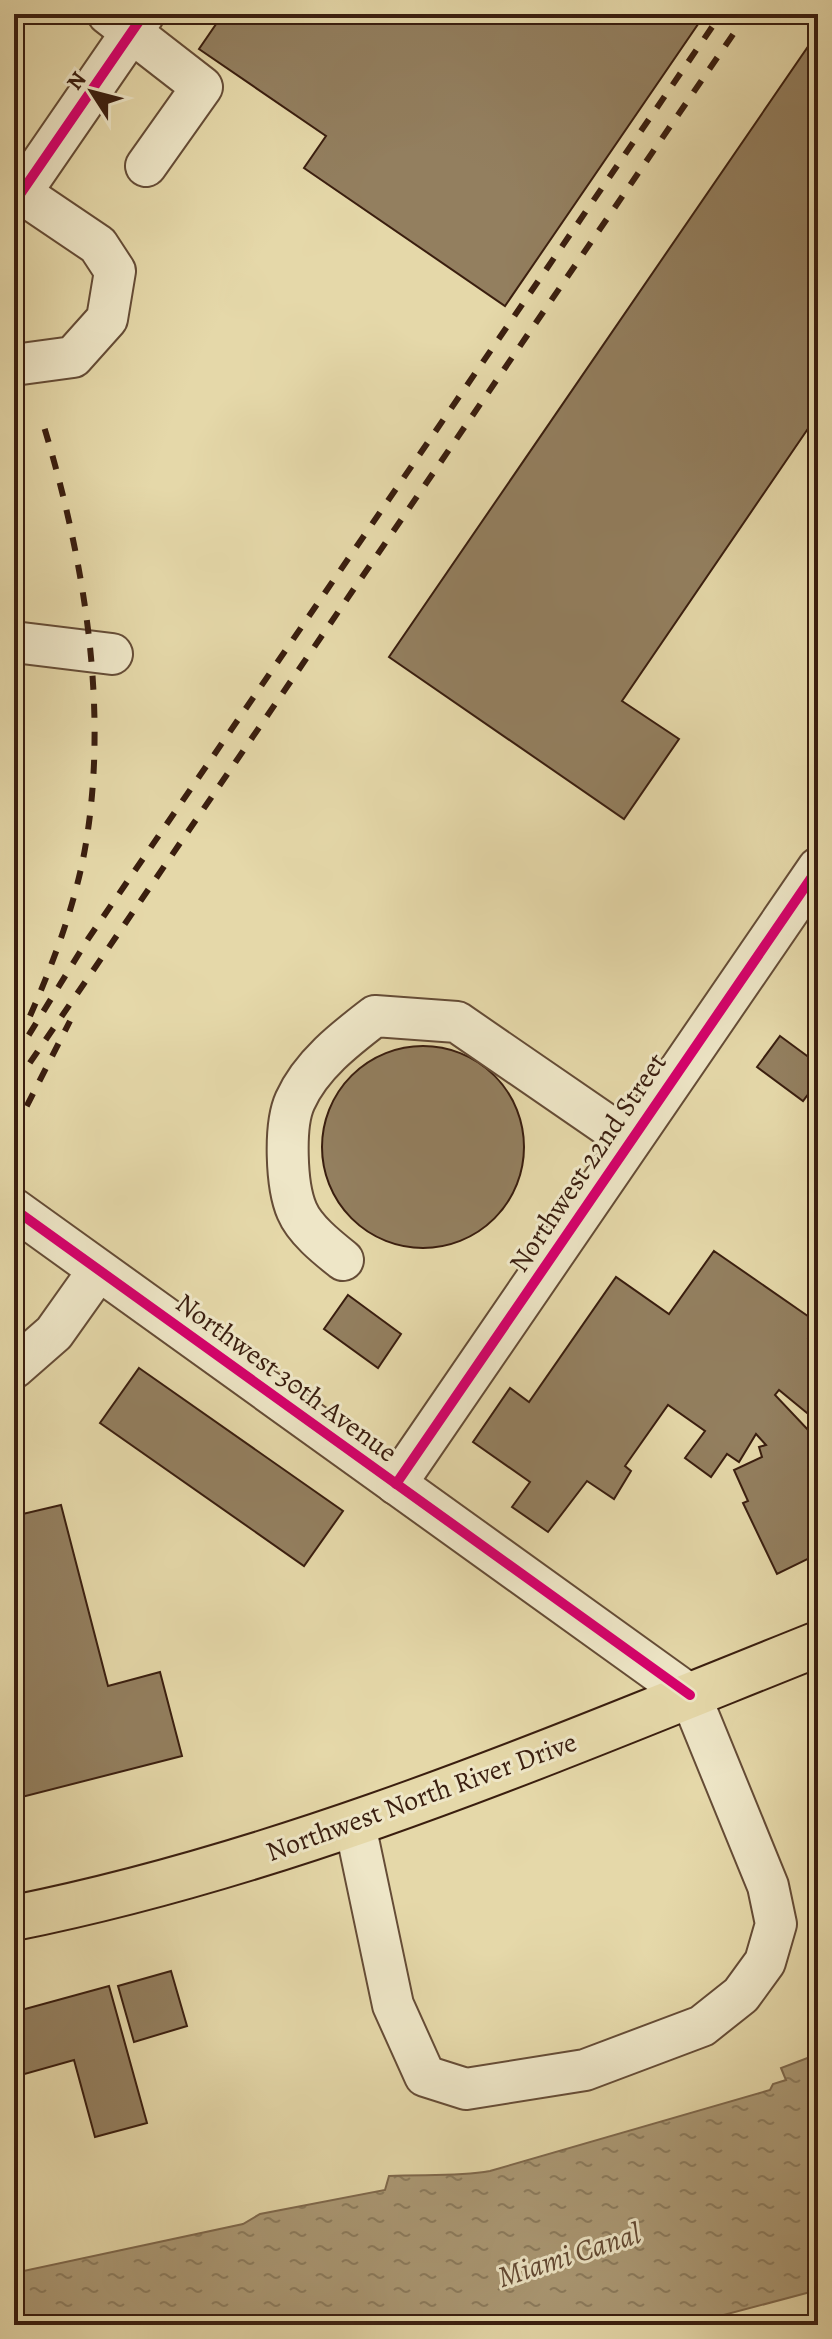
<svg xmlns="http://www.w3.org/2000/svg" width="832" height="2339" font-family="Alegreya,serif">
<defs>
<pattern id="water-ripples" width="26" height="14" patternUnits="userSpaceOnUse" patternTransform="scale(2)"><rect width="26" height="14" fill="#ab9975"/><path d="M2 4q2-2 4 0t4 0M15 11q2-2 4 0t4 0" fill="none" stroke="#8c7c5e"/></pattern>
</defs>
<rect width="100%" height="100%" fill="#e5d8a9"/>
<filter id="stains"><feTurbulence type="fractalNoise" baseFrequency=".0025" numOctaves="4"/><feColorMatrix values="0 0 0 0 .2 0 0 0 0 .09 0 0 0 0 .02 0 0 0 .5 -.17"/></filter>
<radialGradient id="worn" r=".72"><stop offset=".6" stop-color="#630" stop-opacity="0"/><stop offset="1" stop-color="#630" stop-opacity=".3"/></radialGradient>
<path fill="url(#water-ripples)" stroke="#7e684c" stroke-width="2" d="M 818,2054 L 818,2290 L 686,2325 L 14,2325 L 14,2273 L 243,2224 L 260,2214 L 385,2190 L 389,2176 C 424,2174 455,2177 490,2171 L 770,2090 L 773,2084 L 786,2080 L 781,2068 Z"/>
<g fill="#937f5f" stroke="#3a1e0f" stroke-width="2">
<path d="M 223,14 L 705,14 L 505,306 L 304,168 L 326,136 L 199,49 Z"/>
<path d="M 818,32 L 818,414 L 622,701 L 679,739 L 624,819 L 389,657 Z"/>
<path d="M 14,401 L 23,422 L 14,434 Z"/>
<path d="M 780,1036 L 818,1064 L 818,1081 L 803,1101 L 757,1067 Z"/>
<circle cx="423" cy="1147" r="101"/>
<path d="M 714,1251 L 815,1321 L 808,1338 L 814,1343 L 818,1340 L 818,1403 L 807,1413 L 779,1390 L 775,1395 L 810,1432 L 818,1428 L 818,1554 L 777,1574 L 743,1503 L 748,1501 L 734,1470 L 762,1457 L 759,1447 L 766,1445 L 756,1434 L 739,1462 L 727,1454 L 711,1477 L 685,1458 L 705,1431 L 668,1405 L 625,1466 L 631,1471 L 614,1499 L 587,1481 L 548,1532 L 512,1507 L 530,1482 L 473,1442 L 510,1388 L 529,1402 L 616,1277 L 669,1314 Z"/>
<path d="M 348,1295 L 401,1334 L 378,1368 L 324,1329 Z"/>
<path d="M 139,1368 L 343,1511 L 304,1566 L 100,1423 Z"/>
<path d="M 61,1505 L 108,1686 L 160,1672 L 182,1756 L 14,1799 L 14,1516 Z"/>
<path d="M 171,1971 L 187,2026 L 134,2042 L 118,1986 Z"/>
<path d="M 109,1986 L 147,2123 L 95,2137 L 74,2060 L 14,2077 L 14,2012 Z"/>
</g>
<g fill="none" stroke-linecap="round" stroke-linejoin="round">
<defs>
<g id="minor">
<path d="M 108,14 L 202,87 L 146,166"/>
<path d="M 14,203 L 144,14"/>
<path d="M 14,365 L 73,357 L 107,319 L 115,271 L 98,245 L 21,193"/>
<path d="M 14,642 L 112,654"/>
<path d="M 14,1209 L 690,1695 L 768,1886 L 776,1924 L 765,1962 L 741,1995 L 702,2026 L 585,2070 L 466,2089 L 425,2076 L 393,2005 L 355,1825"/>
<path d="M 343,1260 C 328,1248 305,1230 297,1211 C 286,1186 284,1125 295,1101 C 311,1065 345,1039 375,1016 L 457,1022 L 630,1141"/>
<path d="M 14,1368 L 54,1333 L 98,1271"/>
<path d="M 396,1484 L 818,868"/>
</g>
<path id="major" d="M 14,1918 C 293,1862 555,1749 818,1644"/>
</defs>
<use href="#minor" stroke="#654c36" stroke-width="44"/>
<use href="#major" stroke="#3a1e0f" stroke-width="48"/>
<use href="#minor" stroke="#eee6c7" stroke-width="40"/>
<use href="#major" stroke="#e5d8a9" stroke-width="44"/>
<g stroke="#3a1e0f" stroke-width="6" stroke-dasharray="14 14" stroke-linecap="butt">
<path d="M 30,1016 C 54,961 76,903 86,843 C 109,703 83,554 42,420"/>
<path d="M 14,1059 L 88,939 L 721,14"/>
<path d="M 14,1086 L 747,14"/>
<path d="M 14,1131 L 70,1021"/>
</g>
<defs>
<g id="cycleway">
<path d="M 14,203 L 144,14"/>
<path d="M 14,1209 L 690,1695"/>
<path d="M 396,1484 L 818,868"/>
</g>
</defs>
<use href="#cycleway" stroke="#eee6c7" stroke-width="15"/>
<use href="#cycleway" stroke="#d6006c" stroke-width="10"/>
</g>
<g text-anchor="middle" stroke-width="6" stroke-linejoin="round" paint-order="stroke">
<g font-size="28" fill="#3a1e0f" stroke="#eee6c7">
<text transform="translate(587 1162) rotate(-56)" y="10">Northwest 22nd Street</text>
<text transform="translate(287 1377) rotate(36)" y="10">Northwest 30th Avenue</text>
<text transform="translate(421 1796) rotate(-20)" y="10">Northwest North River Drive</text>
</g>
<g font-size="30" font-style="italic" fill="#624933" stroke="#eee6c7">
<text transform="translate(569 2255) rotate(-18)" y="10">Miami Canal</text>
</g>
</g>
<rect width="832" height="2339" fill="none" stroke="#e5d8a9" stroke-width="48"/>
<rect x="16" y="16" width="800" height="2307" fill="none" stroke="#3a1e0f" stroke-width="4"/>
<rect x="24" y="24" width="784" height="2291" fill="none" stroke="#3a1e0f" stroke-width="2"/>
<g transform="translate(92 92) rotate(306)" stroke="#eee6c7" stroke-width="6" paint-order="stroke">
<path d="M0-6L14 30L0 20L-14 30Z" fill="#3a1e0f"/>
<text y="-12" font-size="22" font-weight="bold" text-anchor="middle" fill="#3a1e0f">N</text>
</g>
<rect width="100%" height="100%" filter="url(#stains)"/>
<rect width="100%" height="100%" fill="url(#worn)"/>
</svg>
